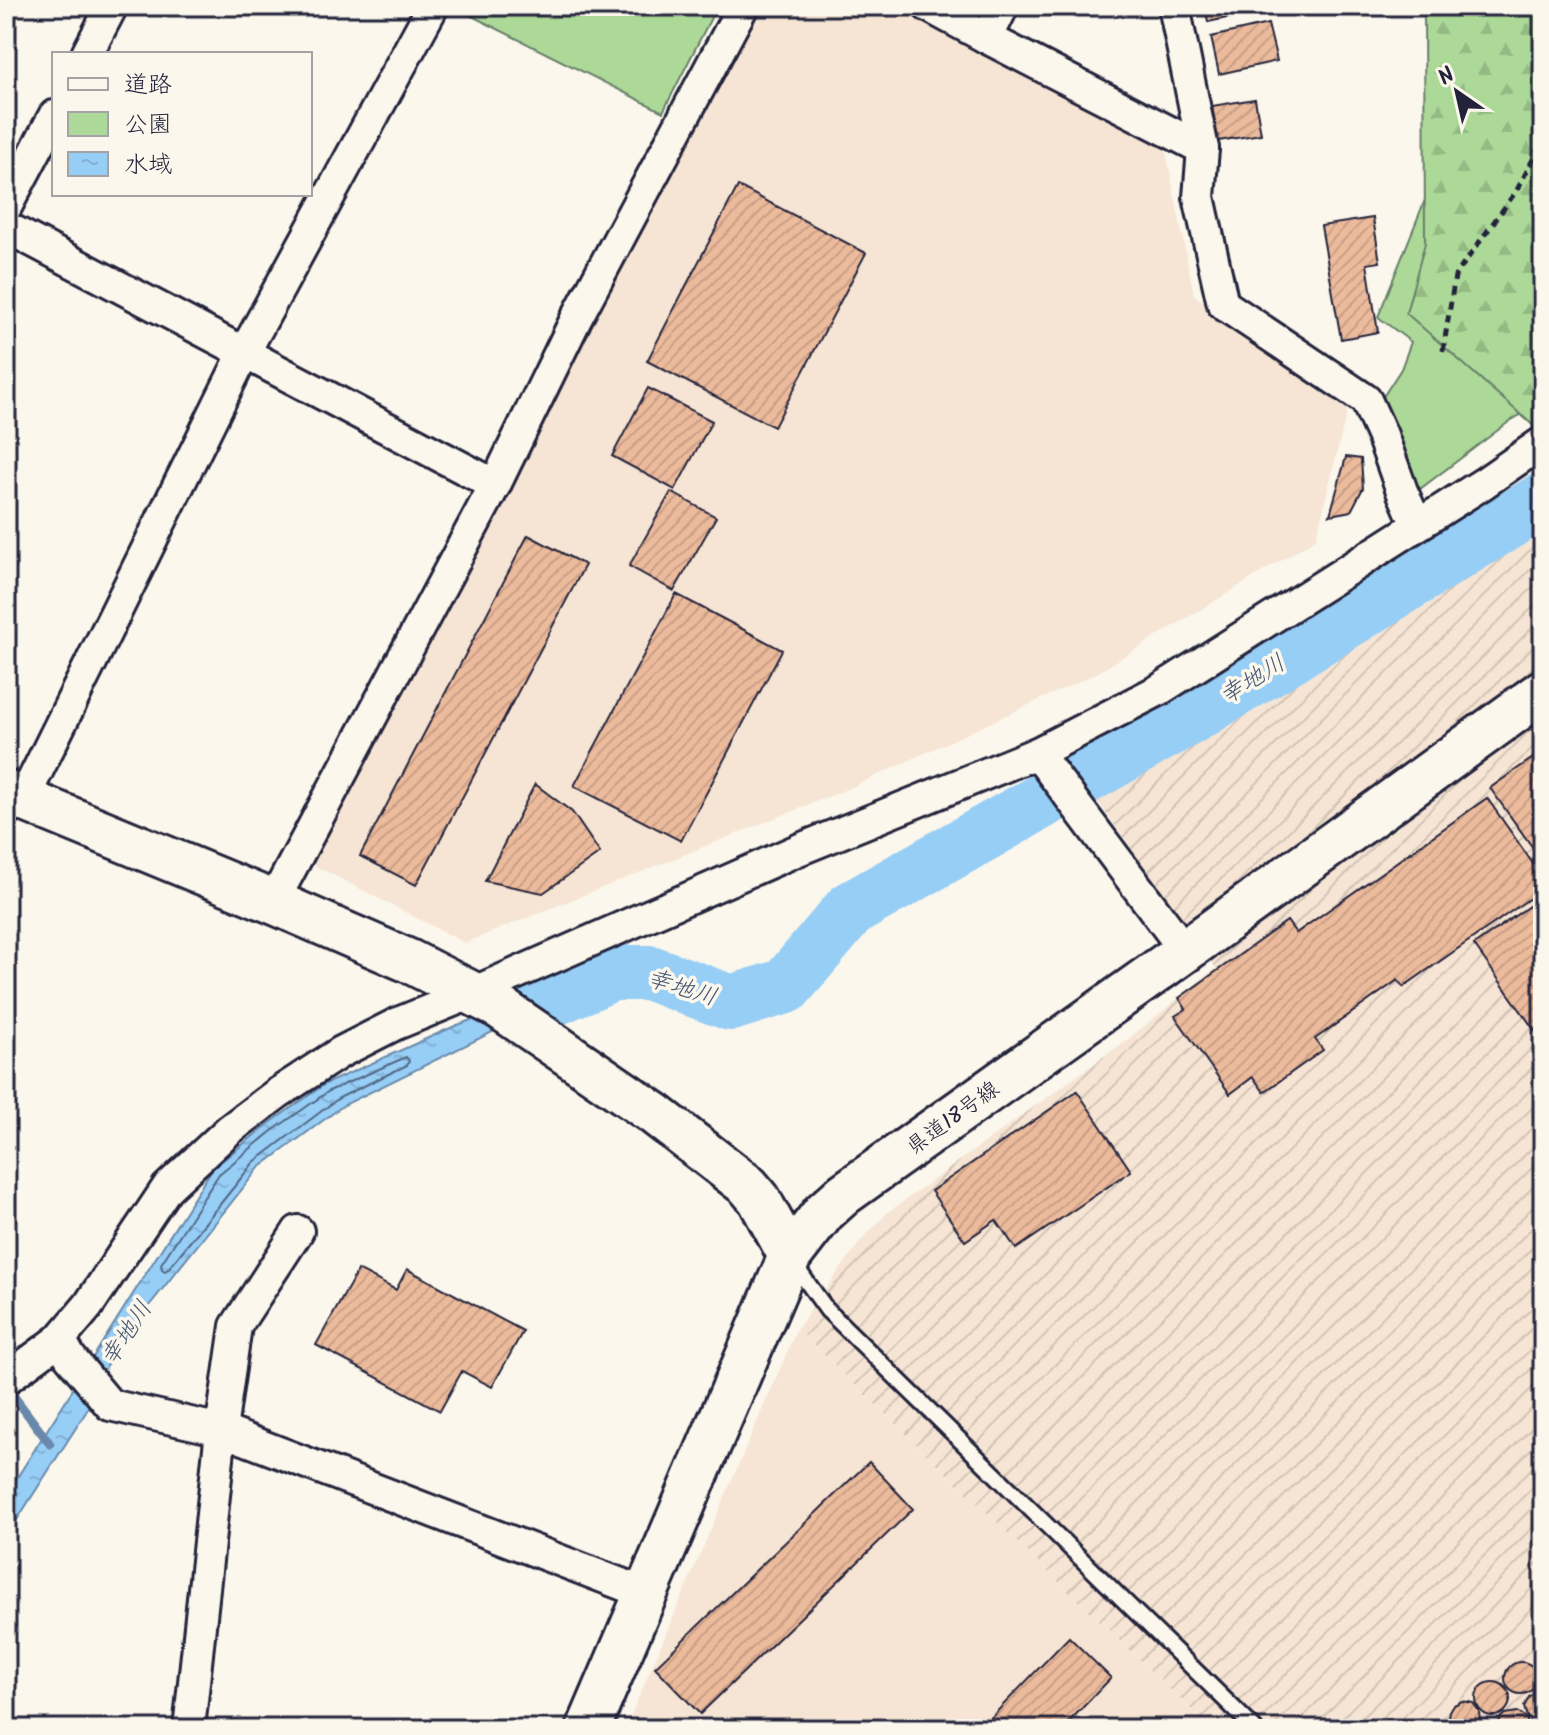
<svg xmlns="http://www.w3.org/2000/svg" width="1549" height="1735" font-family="Kalam,'Klee One',sans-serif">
<defs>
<pattern id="industrial-furrows" width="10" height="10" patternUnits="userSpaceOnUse" patternTransform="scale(2)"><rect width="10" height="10" fill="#f6e5d4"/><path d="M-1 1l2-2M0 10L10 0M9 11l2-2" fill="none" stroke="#d3c4b7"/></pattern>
<pattern id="forest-firs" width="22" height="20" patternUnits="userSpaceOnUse" patternTransform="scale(2)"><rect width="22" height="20" fill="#acd998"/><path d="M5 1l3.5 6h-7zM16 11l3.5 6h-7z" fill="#94ba84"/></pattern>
<pattern id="water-ripples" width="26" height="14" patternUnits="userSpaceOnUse" patternTransform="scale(2)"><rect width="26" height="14" fill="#97cef6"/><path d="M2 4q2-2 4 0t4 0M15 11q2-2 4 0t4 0" fill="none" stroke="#82b1d4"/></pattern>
<pattern id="building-hatch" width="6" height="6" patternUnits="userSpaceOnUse" patternTransform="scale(2)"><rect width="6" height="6" fill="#ecbb9c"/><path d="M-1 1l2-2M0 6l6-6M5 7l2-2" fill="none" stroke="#caa087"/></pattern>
</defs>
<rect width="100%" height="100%" fill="#fbf7ec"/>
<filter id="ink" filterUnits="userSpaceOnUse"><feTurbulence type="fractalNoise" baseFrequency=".0125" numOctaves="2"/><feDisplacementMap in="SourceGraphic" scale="16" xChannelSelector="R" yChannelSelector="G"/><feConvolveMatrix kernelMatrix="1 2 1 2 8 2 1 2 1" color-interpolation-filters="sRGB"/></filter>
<g filter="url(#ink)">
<g fill="#f6e5d4">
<path d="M 754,6 L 902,6 L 1163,136 L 1194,295 L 1349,403 L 1316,539 L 1097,673 L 850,788 L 465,943 L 310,863 Z"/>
<path d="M 797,1329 L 1211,1729 L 625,1729 Z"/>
</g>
<path fill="url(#industrial-furrows)" d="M 1543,503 L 1543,1729 L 1211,1729 L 797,1329 L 860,1242 L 890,1211 L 1128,1039 L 1216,968 L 1098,802 Z"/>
<g fill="#acd998" stroke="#677e6a" stroke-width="2">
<path d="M 452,6 L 717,6 L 663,112 Z"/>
<path d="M 1543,6 L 1543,402 L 1510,421 L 1412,495 L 1381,400 L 1401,369 L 1411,342 L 1378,317 L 1433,180 Z"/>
</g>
<path fill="url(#forest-firs)" stroke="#677e6a" stroke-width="2" d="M 1424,6 L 1543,6 L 1543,425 L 1536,428 L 1406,313 L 1425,243 Z"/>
<path fill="url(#water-ripples)" stroke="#6889ab" stroke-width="2" d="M 612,973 L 344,1105 L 259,1168 L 113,1351 L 86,1412 L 6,1537 L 6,1495 L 212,1169 L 267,1125 L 325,1084 L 455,1026 L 569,983 Z"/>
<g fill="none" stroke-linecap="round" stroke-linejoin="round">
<path stroke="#516786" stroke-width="2" d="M 406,1057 L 409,1061 L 407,1065 L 339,1098 L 254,1162 L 168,1269 L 165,1271 L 162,1269 L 161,1264 L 219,1174 L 272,1131 L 329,1091 Z"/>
<path stroke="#6889ab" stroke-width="9" d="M 6,1386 L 50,1444"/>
<path stroke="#97cef6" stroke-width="56" d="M 543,1003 L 612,973 L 650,973 L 731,1003 L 786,986 L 851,909 L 1195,714 L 1543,500"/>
</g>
<g fill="url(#building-hatch)" stroke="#22223b" stroke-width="2">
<path d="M 1205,6 L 1258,6 L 1260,11 L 1208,22 Z"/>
<path d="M 1268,24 L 1277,61 L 1219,74 L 1211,37 Z"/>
<path d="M 1255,99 L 1261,134 L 1218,141 L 1212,106 Z"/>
<path d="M 738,186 L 866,253 L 774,427 L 647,361 Z"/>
<path d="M 1373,218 L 1380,262 L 1367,264 L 1378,332 L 1341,339 L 1321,226 Z"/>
<path d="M 648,388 L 712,421 L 675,490 L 612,456 Z"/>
<path d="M 1346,457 L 1361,459 L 1363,488 L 1351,511 L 1330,515 Z"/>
<path d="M 671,492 L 716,517 L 674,591 L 629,566 Z"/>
<path d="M 528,535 L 585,565 L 416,885 L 360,856 Z"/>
<path d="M 676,594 L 782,650 L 681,841 L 574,786 Z"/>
<path d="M 1543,751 L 1543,862 L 1490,788 Z"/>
<path d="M 535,784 L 572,812 L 600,853 L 543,893 L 485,881 Z"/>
<path d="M 1487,798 L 1543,878 L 1543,889 L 1403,987 L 1398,980 L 1315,1039 L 1323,1050 L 1264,1092 L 1253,1077 L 1230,1094 L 1175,1016 L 1186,1009 L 1179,998 L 1287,921 L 1296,933 Z"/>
<path d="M 1543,896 L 1543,1042 L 1474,945 Z"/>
<path d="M 1077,1091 L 1131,1171 L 1016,1249 L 996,1220 L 965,1241 L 931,1191 Z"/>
<path d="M 407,1269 L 523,1331 L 492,1387 L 462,1371 L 440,1411 L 316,1345 L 358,1270 L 396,1290 Z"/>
<path d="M 869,1462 L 913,1509 L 700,1714 L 655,1667 Z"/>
<path d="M 1069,1637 L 1111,1678 L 1062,1729 L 980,1729 Z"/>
<circle cx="1521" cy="1678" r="16"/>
<circle cx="1493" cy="1699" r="17"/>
<path d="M 1539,1691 L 1543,1692 L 1543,1724 L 1536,1724 L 1527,1717 L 1524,1707 L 1529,1697 Z"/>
<path d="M 1462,1701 L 1473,1703 L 1479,1711 L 1480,1722 L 1475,1729 L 1453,1729 L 1451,1727 L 1448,1717 L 1449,1711 L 1452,1706 Z"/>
<path d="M 1517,1712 L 1526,1718 L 1530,1729 L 1497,1729 L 1501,1717 L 1505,1714 Z"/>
<path d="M 1435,1721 L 1445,1724 L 1451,1729 L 1423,1729 L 1429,1723 Z"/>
</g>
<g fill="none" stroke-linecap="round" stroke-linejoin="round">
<defs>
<path id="lane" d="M 794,1264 L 827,1310 L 1255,1729"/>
<g id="street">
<path d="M 928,6 L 987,38 L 1203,149"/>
<path d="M 1174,6 L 1203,149 L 1199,197 L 1223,304 L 1366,400 L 1382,435 L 1402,491 L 1417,525"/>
<path d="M 987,38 L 1003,6"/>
<path d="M 87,54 L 112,6"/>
<path d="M 6,207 L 54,116"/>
<path d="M 6,227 L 495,485"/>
<path d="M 1037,753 L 1185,951"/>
<path d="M 23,800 L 244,353 L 433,6"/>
<path d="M 273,902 L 495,485 L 576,319 L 743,6"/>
<path d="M 60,1339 L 70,1357 L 110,1405 L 221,1430 L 647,1594"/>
<path d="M 6,1379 L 60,1339 L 88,1306 L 167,1188 L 229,1130 L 278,1093 L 341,1052 L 396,1024 L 472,993 L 798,850 L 1037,753 L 1159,690 L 1484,483 L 1543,442"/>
<path d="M 189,1729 L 221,1430 L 236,1326 L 298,1231"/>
</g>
<g id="secondary">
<path d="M 6,792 L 273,902 L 409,961 L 499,1007 L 655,1114 L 748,1186 L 759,1199 L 790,1256"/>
<path d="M 588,1729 L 790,1256 L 824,1212 L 844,1194 L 1185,951 L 1543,691"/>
</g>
</defs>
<use href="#lane" stroke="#22223b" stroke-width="20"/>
<use href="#street" stroke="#22223b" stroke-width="36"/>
<use href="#secondary" stroke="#22223b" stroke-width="48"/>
<path stroke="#22223b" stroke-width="5" stroke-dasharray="8 6" stroke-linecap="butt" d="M 1443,351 L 1455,276 L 1517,190 L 1543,140"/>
<use href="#lane" stroke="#fbf7ec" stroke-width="14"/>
<use href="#street" stroke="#fbf7ec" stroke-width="30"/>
<use href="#secondary" stroke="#fbf7ec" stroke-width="42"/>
</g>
</g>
<g text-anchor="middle" stroke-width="7" stroke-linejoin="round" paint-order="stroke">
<g font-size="22" fill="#22223b" stroke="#fbf7ec">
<text transform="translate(952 1117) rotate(-36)" y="8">県道18号線</text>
</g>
<g font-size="24" font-style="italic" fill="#455673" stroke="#fbf7ec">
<text transform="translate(1252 679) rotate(-32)" y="8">幸地川</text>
<text transform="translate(682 987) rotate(17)" y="8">幸地川</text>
<text transform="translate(126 1333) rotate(-57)" y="8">幸地川</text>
</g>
</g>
<rect width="1549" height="1735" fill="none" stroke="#fbf7ec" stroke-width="32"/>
<rect x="16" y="16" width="1517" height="1703" fill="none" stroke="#22223b" stroke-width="3" filter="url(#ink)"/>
<rect x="52" y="52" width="260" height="144" fill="#fbf7ec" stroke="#a4a2a5" stroke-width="2"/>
<rect x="68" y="78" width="40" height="12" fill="#fbf7ec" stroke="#a4a2a5" stroke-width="2"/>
<text x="124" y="92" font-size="24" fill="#22223b">道路</text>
<rect x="68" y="112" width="40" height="24" fill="#acd998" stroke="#a4a2a5" stroke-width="2"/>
<text x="124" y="132" font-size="24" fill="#22223b">公園</text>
<rect x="68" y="152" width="40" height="24" fill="url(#water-ripples)" stroke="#a4a2a5" stroke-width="2"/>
<text x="124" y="172" font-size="24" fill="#22223b">水域</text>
<g transform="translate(1457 92) rotate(326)" stroke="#fbf7ec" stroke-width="6" paint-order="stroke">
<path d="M0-6L14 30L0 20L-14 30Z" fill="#22223b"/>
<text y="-12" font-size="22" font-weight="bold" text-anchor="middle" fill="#22223b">N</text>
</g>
</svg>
